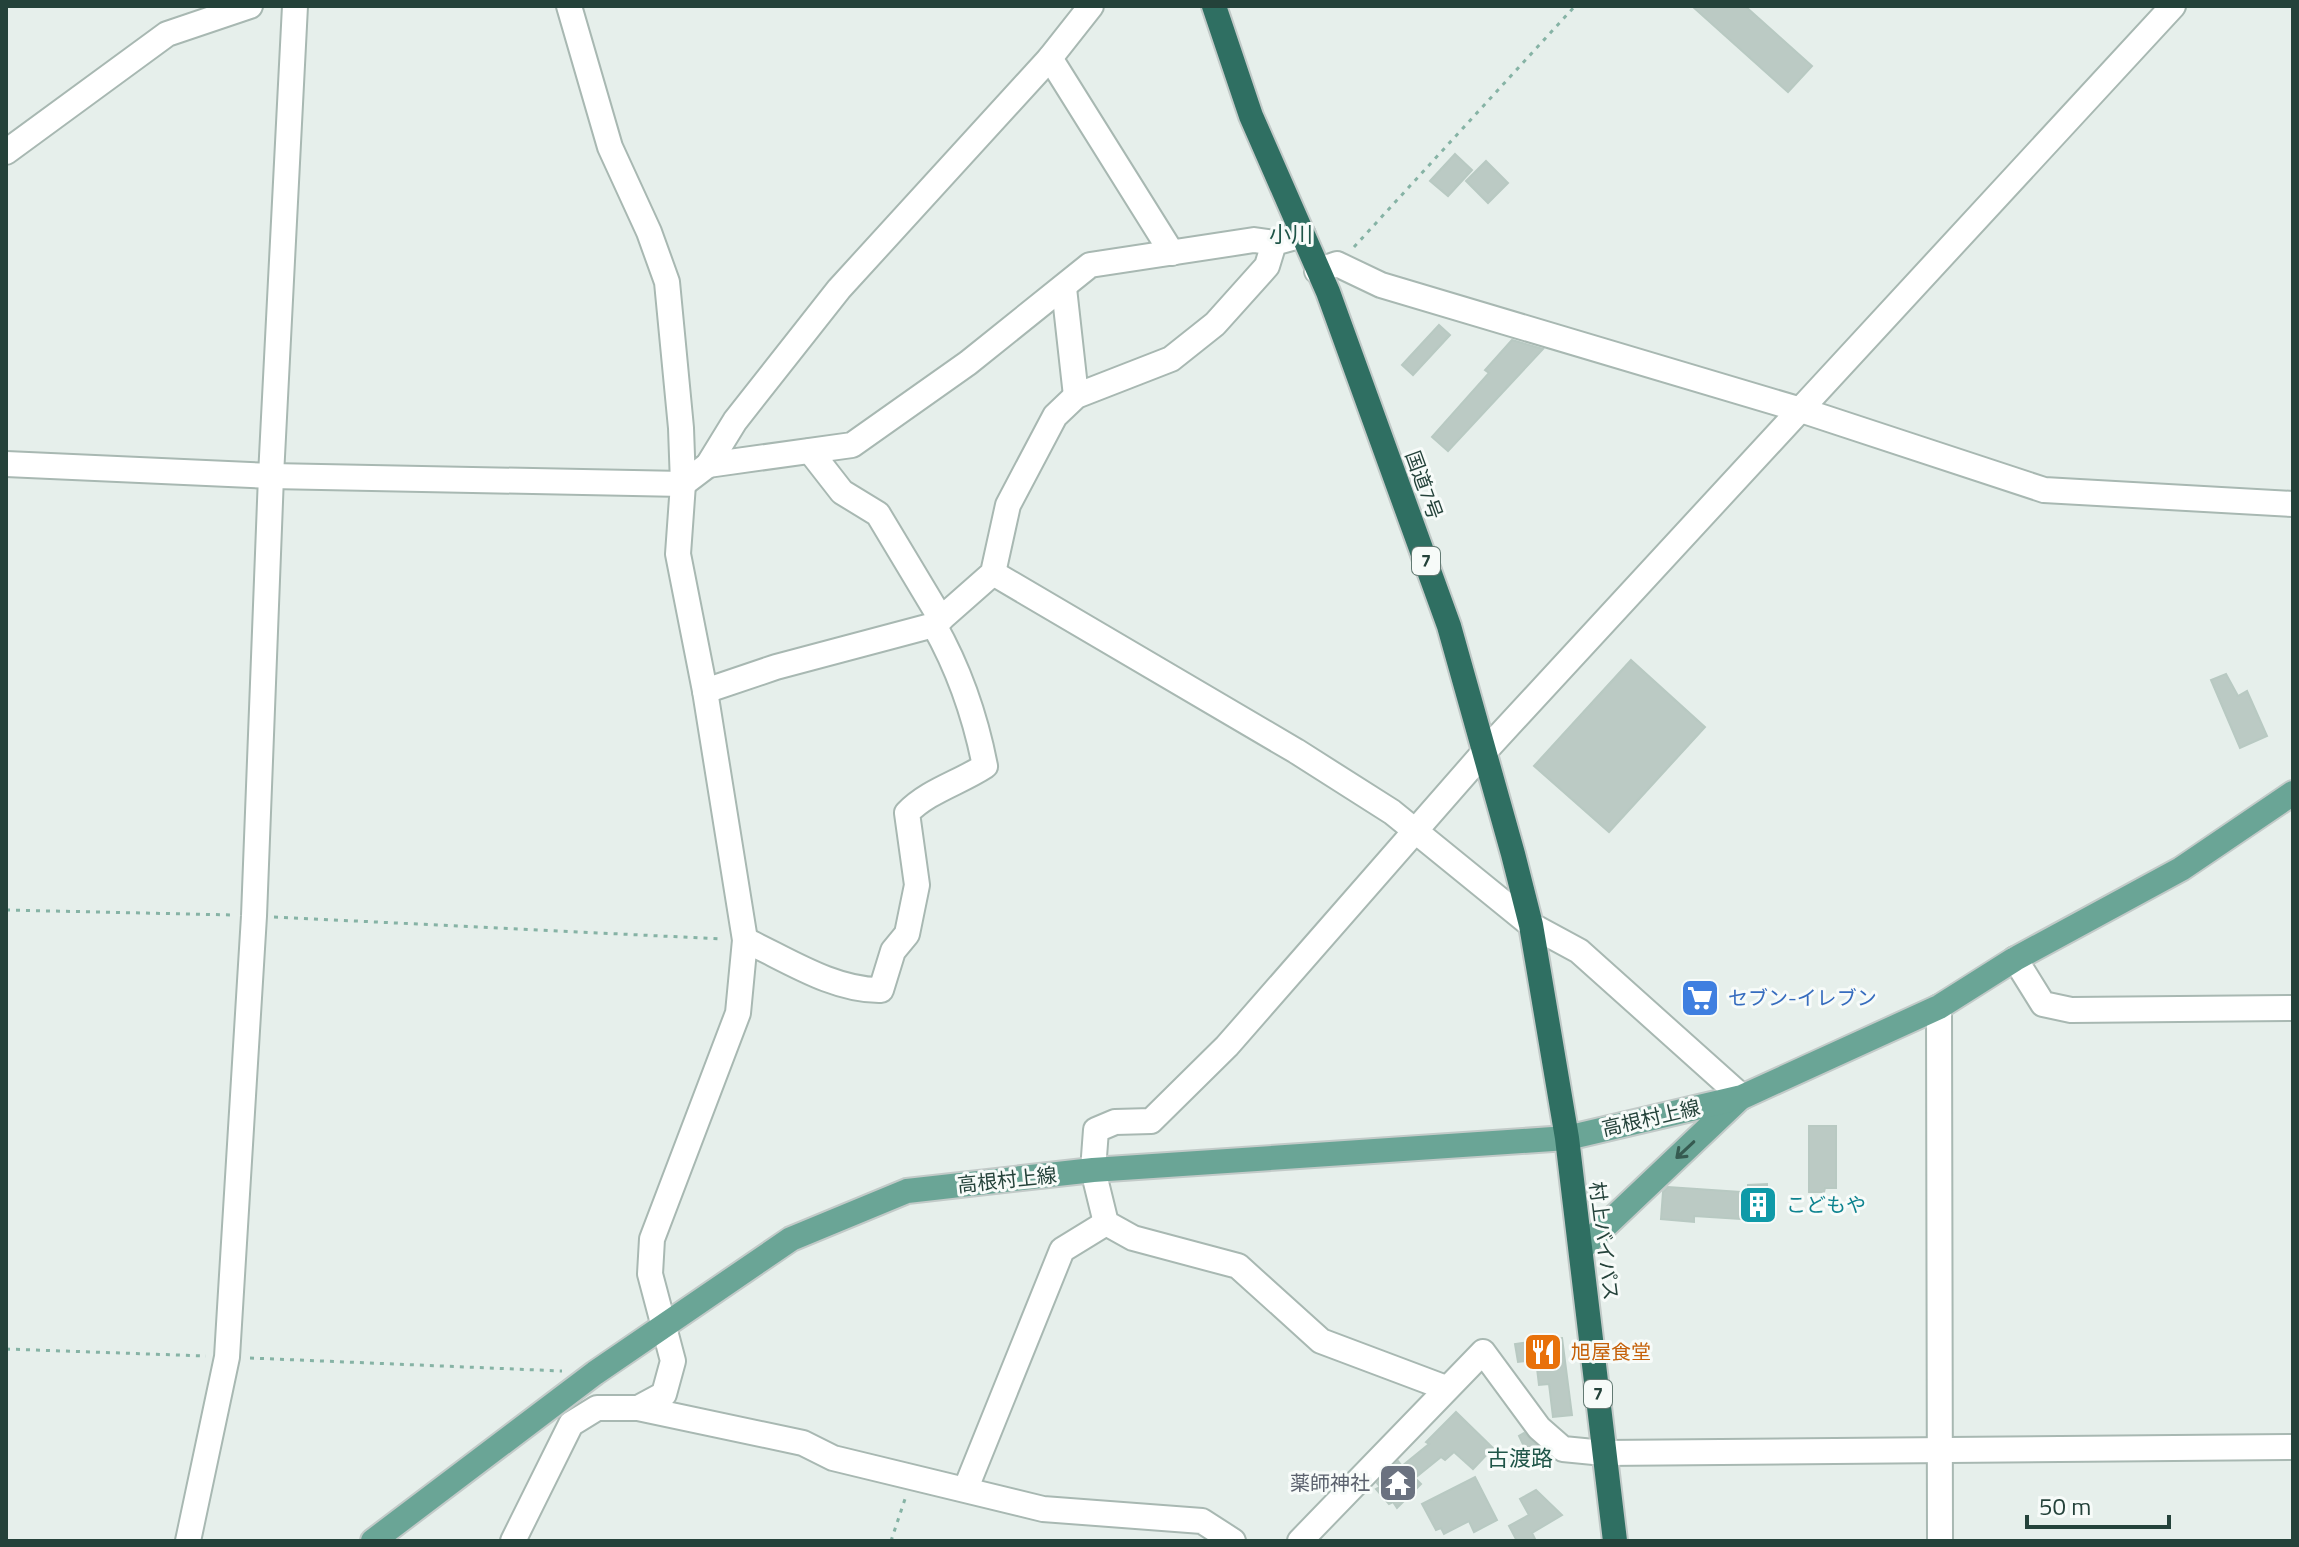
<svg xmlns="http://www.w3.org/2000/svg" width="2299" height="1547" font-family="'Titillium Web','Noto Sans JP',sans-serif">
<rect width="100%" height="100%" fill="#e6efeb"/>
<g fill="#bbcac4" stroke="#b8c9c2" stroke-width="2">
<path d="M 1692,6 L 1745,6 L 1812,66 L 1788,92 Z"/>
<path d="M 1455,154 L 1472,170 L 1448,196 L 1430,181 Z"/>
<path d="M 1486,161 L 1508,183 L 1488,203 L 1466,181 Z"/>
<path d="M 1439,325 L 1450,335 L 1413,375 L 1402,365 Z"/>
<path d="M 1512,340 L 1543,349 L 1448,451 L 1432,437 L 1489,373 L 1485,370 Z"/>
<path d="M 1631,660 L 1705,727 L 1609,832 L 1534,766 Z"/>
<path d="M 2226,674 L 2238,696 L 2247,691 L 2267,736 L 2240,748 L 2211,680 Z"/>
<path d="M 1809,1126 L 1836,1126 L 1836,1188 L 1825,1188 L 1824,1192 L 1809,1192 Z"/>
<path d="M 1767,1184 L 1767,1215 L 1739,1216 L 1740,1219 L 1694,1216 L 1694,1222 L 1661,1219 L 1663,1192 L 1668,1187 L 1741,1192 L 1748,1190 L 1748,1185 Z"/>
<path d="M 1562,1338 L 1572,1415 L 1553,1417 L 1549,1384 L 1539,1385 L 1536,1360 L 1518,1362 L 1515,1344 Z"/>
<path d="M 1456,1412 L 1493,1448 L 1473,1469 L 1454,1452 L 1445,1460 L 1441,1457 L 1415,1478 L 1421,1484 L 1397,1508 L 1393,1502 L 1389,1504 L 1376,1489 L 1380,1487 L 1377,1483 L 1398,1461 L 1402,1466 L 1429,1444 L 1426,1442 Z"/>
<path d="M 1524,1433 L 1549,1457 L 1550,1459 L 1534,1467 L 1519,1436 Z"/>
<path d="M 1475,1477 L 1497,1520 L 1474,1532 L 1469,1521 L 1444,1534 L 1441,1528 L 1436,1530 L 1422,1504 Z"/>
<path d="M 1536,1490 L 1562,1515 L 1532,1533 L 1536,1541 L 1517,1541 L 1509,1526 L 1529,1515 L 1520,1499 Z"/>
</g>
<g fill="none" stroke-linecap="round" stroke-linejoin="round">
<defs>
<g id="minor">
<path d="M 1050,58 L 1172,253"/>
<path d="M 6,152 L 167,34 L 250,6"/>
<path d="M 1317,271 L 1337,264 L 1381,285 L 1801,410 L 2044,490 L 2293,504"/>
<path d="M 1064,288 L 1076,396"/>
<path d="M 810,451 L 842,492 L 878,514 L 941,619"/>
<path d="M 6,464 L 271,476 L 683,484 L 708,465 L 735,421 L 839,289 L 1050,58 L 1091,6"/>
<path d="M 708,465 L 852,445 L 968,363 L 1090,265 L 1254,240 L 1274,243"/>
<path d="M 993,573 L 1296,751 L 1392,812 L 1531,925 L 1579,951 L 1742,1097"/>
<path d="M 705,691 L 776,667 L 934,625 L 993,573 L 1008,505 L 1055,416 L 1076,396 L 1171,359 L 1215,324 L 1267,266 L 1274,243 L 1303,235"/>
<path d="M 745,940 C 786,959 834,991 881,990 L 893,951 L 907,934 L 917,885 L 907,813 C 928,791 959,783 985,766 C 975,715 960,671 934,625"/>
<path d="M 2015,959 L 2043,1004 L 2071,1010 L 2293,1008"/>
<path d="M 1939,1007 L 1940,1541"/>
<path d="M 1446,1388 L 1321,1341 L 1238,1266 L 1133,1238 L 1106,1223 L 1093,1170 L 1096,1130 L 1115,1122 L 1151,1121 L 1227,1046 L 1486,750 L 2173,6"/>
<path d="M 638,1408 L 803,1443 L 833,1458 L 1043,1509 L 1202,1521 L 1233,1541"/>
<path d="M 966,1488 L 1062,1250 L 1106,1223"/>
<path d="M 188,1541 L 227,1357 L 254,916 L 271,476 L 295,6"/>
<path d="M 513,1541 L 571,1424 L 597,1408 L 638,1408 L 664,1394 L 673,1361 L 650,1274 L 652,1239 L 738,1013 L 745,940 L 705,691 L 678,554 L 683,484 L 681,428 L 667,282 L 649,232 L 610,147 L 569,6"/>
<path d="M 1300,1541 L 1483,1352 L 1539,1428 L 1563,1449 L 1604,1453 L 2293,1447"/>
</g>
<g id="major">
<path d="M 1582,1248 L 1740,1098"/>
<path d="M 373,1541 L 595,1373 L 791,1239 L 907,1191 L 1093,1170 L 1567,1138 L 1742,1097 L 1939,1007 L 2015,959 L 2181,869 L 2293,793"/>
</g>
<path id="highway" d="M 1214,6 L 1251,116 L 1328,292 L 1449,626 L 1513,854 L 1531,925 L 1567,1138 L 1615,1541"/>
</defs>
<use href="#minor" stroke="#a8b8b2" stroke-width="28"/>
<use href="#major" stroke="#c2cac8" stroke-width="28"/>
<use href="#highway" stroke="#c2cac8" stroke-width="28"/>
<g stroke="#86b3a5" stroke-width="3" stroke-dasharray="4 6" stroke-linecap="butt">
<path d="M 1354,247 L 1575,6"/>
<path d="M 6,910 L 234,915"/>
<path d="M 274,917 L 722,939"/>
<path d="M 6,1349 L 206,1356"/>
<path d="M 250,1358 L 562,1371"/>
<path d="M 891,1541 L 905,1499"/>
</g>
<use href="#minor" stroke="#fff" stroke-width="24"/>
<use href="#major" stroke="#6aa596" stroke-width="24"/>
<use href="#highway" stroke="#2f6f62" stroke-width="24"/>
</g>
<defs><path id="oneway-shaft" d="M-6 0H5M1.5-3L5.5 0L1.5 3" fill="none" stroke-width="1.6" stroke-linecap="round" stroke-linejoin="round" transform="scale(2)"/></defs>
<use stroke="#365b51" href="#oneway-shaft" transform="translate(1685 1150) rotate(137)"/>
<defs>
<symbol id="supermarket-square" viewBox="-11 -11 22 22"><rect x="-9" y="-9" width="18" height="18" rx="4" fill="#3f7fe0" stroke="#f7fbf9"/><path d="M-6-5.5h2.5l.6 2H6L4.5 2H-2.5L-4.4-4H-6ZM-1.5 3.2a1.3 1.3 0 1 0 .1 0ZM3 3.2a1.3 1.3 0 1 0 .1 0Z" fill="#fff"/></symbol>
<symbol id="building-square" viewBox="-11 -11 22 22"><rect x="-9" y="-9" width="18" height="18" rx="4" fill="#0f9aa8" stroke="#f7fbf9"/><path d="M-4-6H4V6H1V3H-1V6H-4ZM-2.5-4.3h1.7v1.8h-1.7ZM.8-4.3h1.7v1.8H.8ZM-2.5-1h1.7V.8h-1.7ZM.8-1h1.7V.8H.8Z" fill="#fff"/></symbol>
<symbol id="restaurant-square" viewBox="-11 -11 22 22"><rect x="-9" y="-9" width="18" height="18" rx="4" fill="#e8710a" stroke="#f7fbf9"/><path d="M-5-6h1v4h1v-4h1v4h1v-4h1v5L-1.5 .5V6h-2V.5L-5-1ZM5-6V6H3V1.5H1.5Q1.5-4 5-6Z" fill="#fff"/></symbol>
<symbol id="temple-square" viewBox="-11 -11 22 22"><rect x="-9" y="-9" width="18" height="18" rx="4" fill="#6b7280" stroke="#f7fbf9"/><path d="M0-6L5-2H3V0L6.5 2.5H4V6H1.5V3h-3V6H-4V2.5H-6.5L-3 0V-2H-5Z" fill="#fff"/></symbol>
</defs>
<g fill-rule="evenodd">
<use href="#supermarket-square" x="1678" y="976" width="44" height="44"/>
<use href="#building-square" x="1736" y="1183" width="44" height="44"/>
<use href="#restaurant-square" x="1521" y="1330" width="44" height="44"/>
<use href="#temple-square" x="1376" y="1461" width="44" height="44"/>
</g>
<g text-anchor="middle" stroke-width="6" stroke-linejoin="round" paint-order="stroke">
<g fill="#f7fbf9" stroke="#637a73" stroke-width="2">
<rect x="1412" y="547" width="28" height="28" rx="6"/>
<rect x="1584" y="1380" width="28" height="28" rx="6"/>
</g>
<g font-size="18" font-weight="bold" fill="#24423a">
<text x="1426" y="567">7</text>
<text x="1598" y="1400">7</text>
</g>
<g font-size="20" fill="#24423a" stroke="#f7fbf9">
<text transform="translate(1424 485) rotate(70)" y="7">国道7号</text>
<text transform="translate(1651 1118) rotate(-13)" y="7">高根村上線</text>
<text transform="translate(1007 1180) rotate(-6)" y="7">高根村上線</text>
<text transform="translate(1604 1241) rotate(83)" y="7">村上バイパス</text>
</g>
<g font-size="20" fill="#366cbe" stroke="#f7fbf9" text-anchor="start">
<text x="1728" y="1005">セブン-イレブン</text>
</g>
<g font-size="20" fill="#0d838f" stroke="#f7fbf9" text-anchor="start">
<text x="1786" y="1212">こどもや</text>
</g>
<g font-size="20" fill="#c56008" stroke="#f7fbf9" text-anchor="start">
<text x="1571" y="1359">旭屋食堂</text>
</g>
<g font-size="20" fill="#5b616d" stroke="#f7fbf9" text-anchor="end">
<text x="1370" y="1490">薬師神社</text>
</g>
<g font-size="22" fill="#1f5548" stroke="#f7fbf9">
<text x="1291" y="242">小川</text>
<text x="1520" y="1466">古渡路</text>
</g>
</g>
<rect width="2299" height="1547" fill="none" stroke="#24423a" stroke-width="16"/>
<path d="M2027 1515v12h142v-12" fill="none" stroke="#24423a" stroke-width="4"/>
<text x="2039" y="1515" font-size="24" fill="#24423a" stroke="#f7fbf9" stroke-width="6" paint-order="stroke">50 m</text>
</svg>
